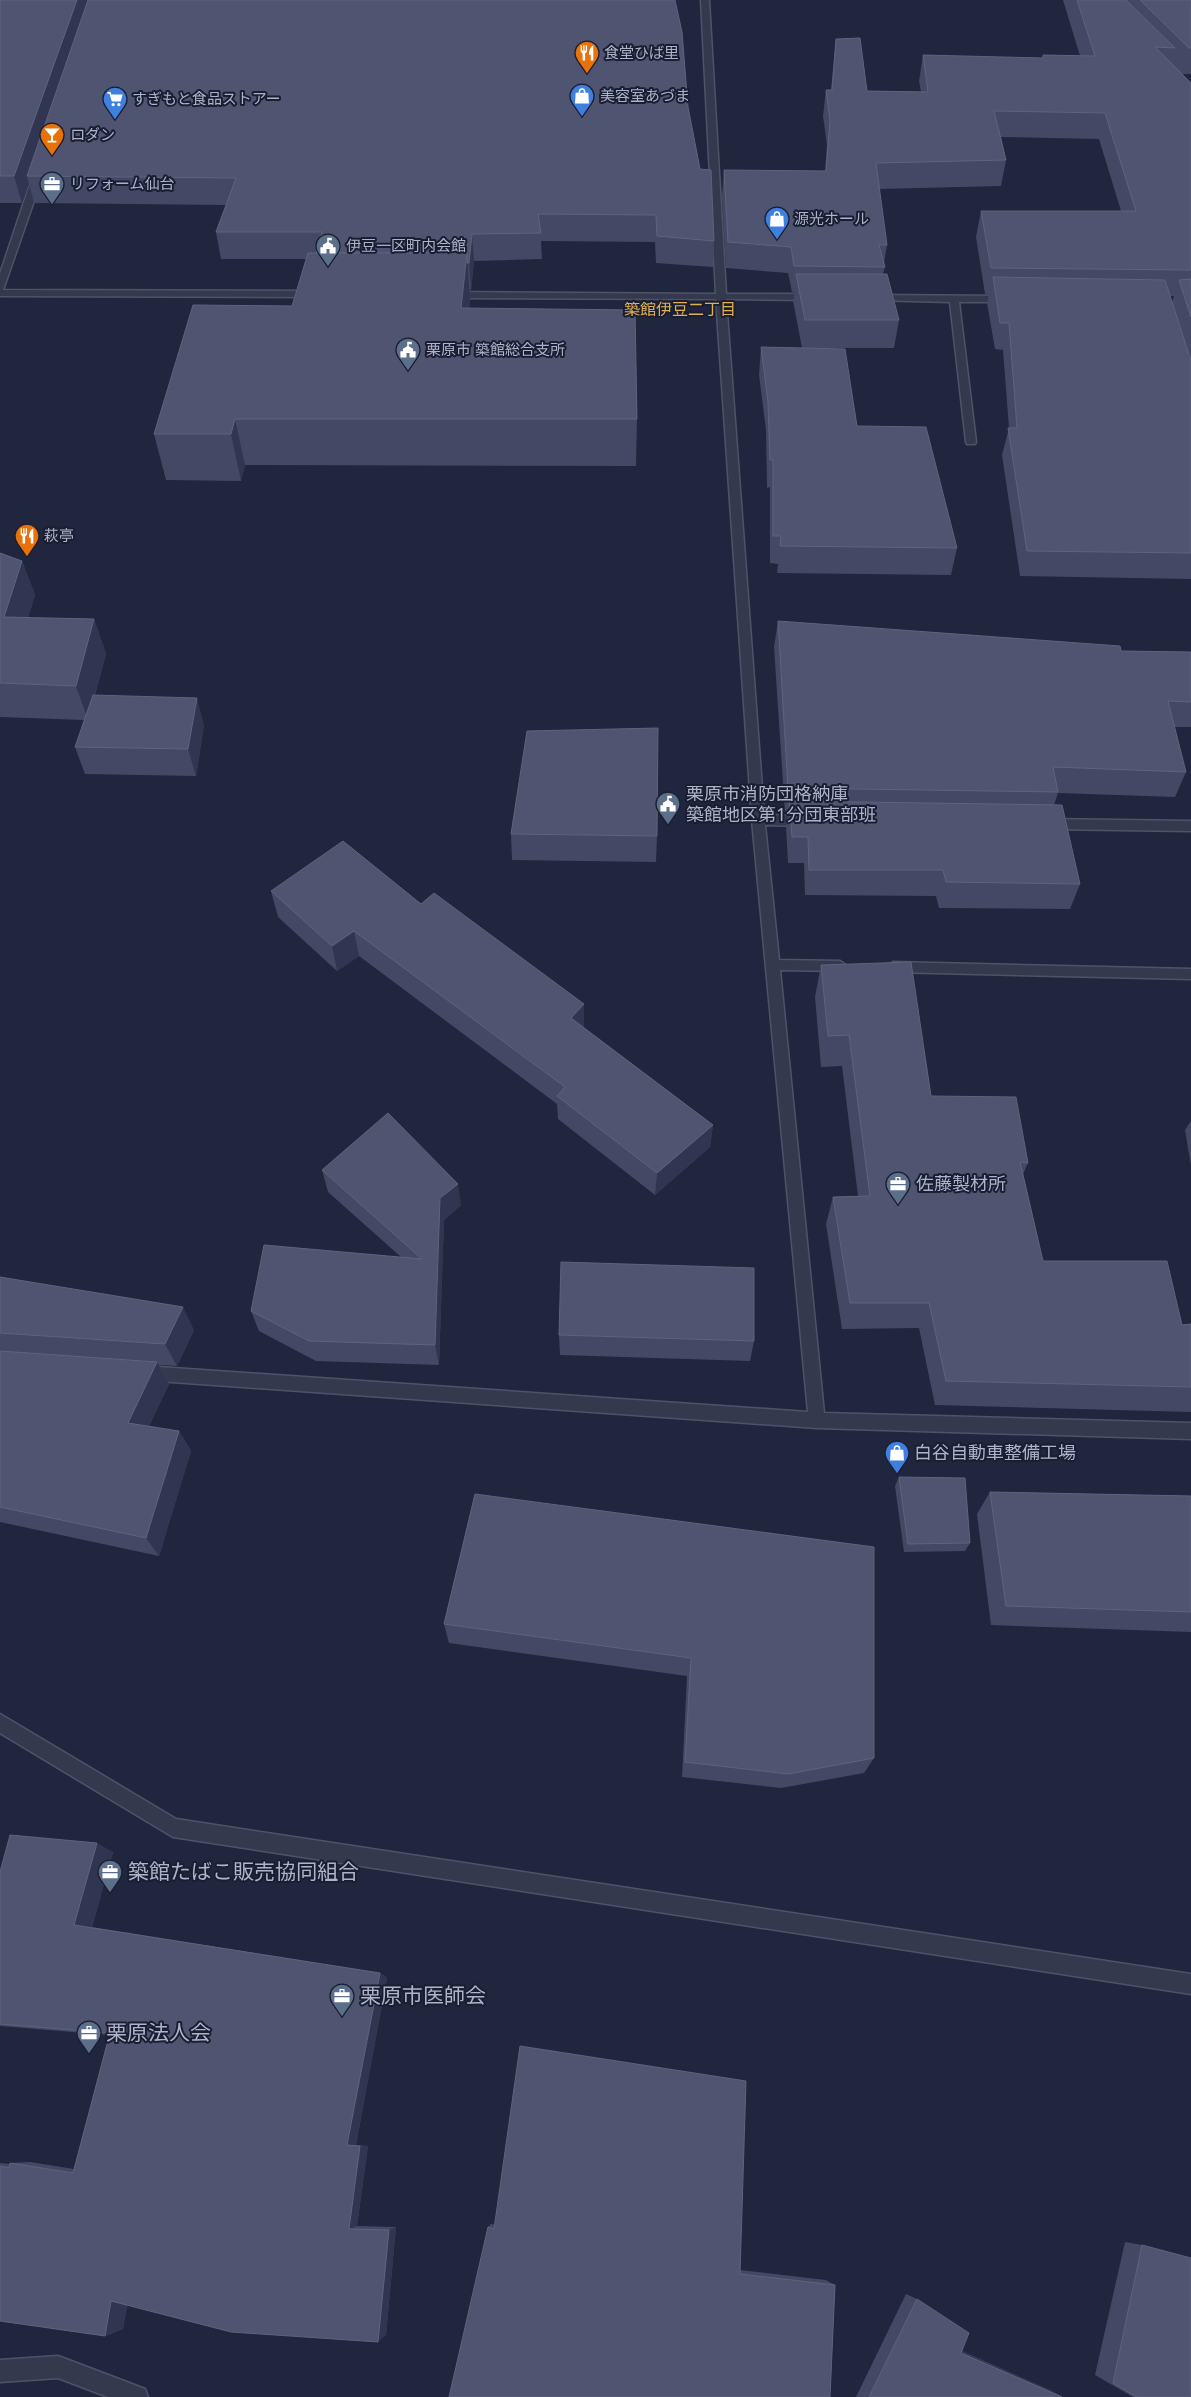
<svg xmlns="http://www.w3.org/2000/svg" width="1191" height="2397" font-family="'Noto Sans','Noto Sans JP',sans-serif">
<rect width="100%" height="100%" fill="#20263d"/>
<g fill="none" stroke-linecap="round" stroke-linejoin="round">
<defs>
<g id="minor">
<path d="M 701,0 L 709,0 L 726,294 L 815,294 L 820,297 L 815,300 L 726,299 L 764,815 L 807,816 L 813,821 L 807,826 L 765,825 L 779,960 L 840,961 L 847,966 L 840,971 L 780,970 L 824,1413 L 1191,1423 L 1191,1439 L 817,1428 L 144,1380 L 138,1378 L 136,1373 L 138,1368 L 144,1366 L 808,1412 L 752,820 L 716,299 L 450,298 L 445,295 L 450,292 L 716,294 Z"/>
<path d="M 38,172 L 43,175 L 3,290 L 315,291 L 320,294 L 315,297 L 0,296 L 0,274 L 33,175 Z"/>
<path d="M 873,295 L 1007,296 L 1012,299 L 1007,302 L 959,302 L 976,442 L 975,444 L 967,444 L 966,442 L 950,302 L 870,300 L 870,296 Z"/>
<path d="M 1047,819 L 1191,821 L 1191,831 L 1047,829 L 1041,824 Z"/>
<path d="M 893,962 L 1191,969 L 1191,979 L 893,972 L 886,967 Z"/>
<path d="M 0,1714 L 176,1819 L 1191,1974 L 1191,1994 L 173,1837 L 0,1733 Z"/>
<path d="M 58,2356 L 145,2389 L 148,2397 L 108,2397 L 58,2378 L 0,2382 L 0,2360 Z"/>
</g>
</defs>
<use href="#minor" stroke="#4f5368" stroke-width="3"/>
<use href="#minor" fill="#34394d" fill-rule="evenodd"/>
</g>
<g fill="#434965" fill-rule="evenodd">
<path d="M 0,0 L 688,107 L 714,241 L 713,267 L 656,263 L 655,242 L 541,241 L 542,259 L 474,261 L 471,290 L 469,290 L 470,300 L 469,308 L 637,419 L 636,466 L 245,465 L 241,481 L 166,480 L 154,434 L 292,306 L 306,259 L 221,259 L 216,232 L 226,205 L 34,203 L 29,184 L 22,203 L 0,203 Z"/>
<path d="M 1063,0 L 1191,0 L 1191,74 L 1182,74 L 1191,83 L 1191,579 L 1020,576 L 1002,455 L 1009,428 L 1003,350 L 995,349 L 987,303 L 989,294 L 985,294 L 976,237 L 981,211 L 1121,211 L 1099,139 L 1001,137 L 1006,160 L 1001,186 L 879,189 L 887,245 L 884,263 L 885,267 L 883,274 L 899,320 L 894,348 L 808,348 L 857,426 L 957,548 L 951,575 L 777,573 L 778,564 L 770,563 L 770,487 L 767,488 L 766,430 L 759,375 L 761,347 L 802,348 L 793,301 L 795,292 L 792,292 L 788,273 L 726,268 L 722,196 L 724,170 L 825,171 L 827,145 L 823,116 L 826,90 L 831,90 L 836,39 L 867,91 L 921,92 L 919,81 L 923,55 L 1042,58 L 1043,55 L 1080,56 ZM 1170,296 L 1174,296 L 1172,302 Z"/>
<path d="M 0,553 L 22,561 L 35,595 L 28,618 L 94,619 L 106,654 L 95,695 L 204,725 L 196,776 L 85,774 L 75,747 L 84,720 L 0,717 Z"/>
<path d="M 778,621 L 1121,651 L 1191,652 L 1191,727 L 1174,727 L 1186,772 L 1175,797 L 1058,793 L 1054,805 L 1080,884 L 1070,909 L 939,908 L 936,896 L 805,895 L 804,863 L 788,863 L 786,827 L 788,813 L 785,813 L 774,647 Z"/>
<path d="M 511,834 L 657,836 L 656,862 L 512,860 Z"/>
<path d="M 271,891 L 421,904 L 584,1004 L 584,1028 L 713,1125 L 710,1147 L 655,1195 L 558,1119 L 557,1104 L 359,956 L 337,971 L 278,917 Z"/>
<path d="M 821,965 L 931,1096 L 1028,1163 L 1023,1174 L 1043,1261 L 1182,1325 L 1191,1324 L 1191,1412 L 935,1405 L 919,1328 L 842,1329 L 826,1224 L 833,1197 L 858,1196 L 842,1066 L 821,1067 L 815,997 Z"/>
<path d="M 1191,1121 L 1191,1166 L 1185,1130 Z"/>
<path d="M 322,1170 L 461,1205 L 444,1220 L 439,1365 L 316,1361 L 259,1331 L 251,1311 L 401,1257 L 328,1192 Z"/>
<path d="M 0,1277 L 194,1330 L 177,1366 L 159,1365 L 169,1384 L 149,1426 L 179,1431 L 191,1451 L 159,1556 L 0,1522 Z"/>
<path d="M 559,1335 L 754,1341 L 750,1361 L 560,1355 Z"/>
<path d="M 899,1477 L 970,1543 L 965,1551 L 904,1552 L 895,1486 Z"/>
<path d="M 990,1492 L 1191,1496 L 1191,1632 L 991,1625 L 977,1514 Z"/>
<path d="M 475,1494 L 874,1758 L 864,1773 L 781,1788 L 682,1777 L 687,1676 L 449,1643 L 444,1624 Z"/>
<path d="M 113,1852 L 92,1927 L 380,1973 L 387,1978 L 356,2145 L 368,2146 L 357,2226 L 396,2227 L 386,2335 L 127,2305 L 123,2329 L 105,2336 L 0,2321 L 0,2163 L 10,2164 L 10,2163 L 30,2162 L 74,2169 L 109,2035 L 0,2026 L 0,1872 Z"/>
<path d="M 491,2224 L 740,2270 L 826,2280 L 835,2285 L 830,2397 L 488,2227 Z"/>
<path d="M 1125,2242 L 1142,2245 L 1191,2397 L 1133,2397 L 1095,2375 Z"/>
<path d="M 906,2294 L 917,2299 L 962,2351 L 1050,2390 L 1063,2397 L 856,2397 Z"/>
</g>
<g fill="#303651">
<path d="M 77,0 L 92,0 L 27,176 L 29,184 L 22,203 L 14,176 Z"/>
<path d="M 472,234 L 474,261 L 471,290 L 469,263 Z"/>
<path d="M 467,253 L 470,300 L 464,355 L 461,308 Z"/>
<path d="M 235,419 L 245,465 L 241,481 L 231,434 Z"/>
<path d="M 22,561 L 35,595 L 18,652 L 4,617 Z"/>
<path d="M 94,619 L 106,654 L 88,720 L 76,686 Z"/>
<path d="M 197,698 L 204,725 L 196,776 L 188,749 Z"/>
<path d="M 354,931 L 359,956 L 337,971 L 332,946 Z"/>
<path d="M 584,1004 L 584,1029 L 571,1018 Z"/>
<path d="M 713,1125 L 710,1147 L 655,1195 L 657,1173 Z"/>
<path d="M 458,1184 L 461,1205 L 444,1220 L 439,1365 L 435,1345 L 440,1198 Z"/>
<path d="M 183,1307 L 194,1330 L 177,1366 L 165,1344 Z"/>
<path d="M 157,1362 L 169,1384 L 141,1444 L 128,1423 Z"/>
<path d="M 179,1431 L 191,1451 L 159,1556 L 146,1538 Z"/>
<path d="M 97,1843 L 113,1852 L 91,1931 L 74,1925 Z"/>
<path d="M 380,1973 L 387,1978 L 356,2145 L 347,2145 Z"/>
<path d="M 360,2146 L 368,2146 L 357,2226 L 349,2229 Z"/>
<path d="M 396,2227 L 386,2335 L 378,2342 L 389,2230 Z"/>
<path d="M 128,2295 L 123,2329 L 105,2336 L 111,2301 Z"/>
<path d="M 949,2346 L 1050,2390 L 1063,2397 L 961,2353 Z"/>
</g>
<g fill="#4f5470" stroke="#5e637e">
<path d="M 0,0 L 77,0 L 14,176 L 0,176 Z"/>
<path d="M 88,0 L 675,0 L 682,32 L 688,107 L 700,169 L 711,170 L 714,241 L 657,236 L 656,215 L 538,214 L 541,233 L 472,234 L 469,263 L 467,263 L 467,253 L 316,253 L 322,232 L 216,232 L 236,178 L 27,176 Z"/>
<path d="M 1077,0 L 1126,0 L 1175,48 L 1155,47 L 1191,83 L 1191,270 L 991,268 L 981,211 L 1136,211 L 1105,113 L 994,111 L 1006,160 L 876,163 L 887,245 L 879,245 L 885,267 L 794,266 L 791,247 L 728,242 L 724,170 L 826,171 L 830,120 L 826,90 L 832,90 L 836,39 L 860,38 L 867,91 L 928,92 L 923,55 L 1043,58 L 1043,55 L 1095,56 Z"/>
<path d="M 1140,0 L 1191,0 L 1191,48 L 1189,48 Z"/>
<path d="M 308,253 L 467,253 L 461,308 L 635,310 L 637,419 L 235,419 L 231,434 L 154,434 L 193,305 L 292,306 Z"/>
<path d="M 796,274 L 887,274 L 899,320 L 805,320 Z"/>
<path d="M 993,277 L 1165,280 L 1191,361 L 1191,553 L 1027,551 L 1008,428 L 1017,428 L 1009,323 L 1000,323 Z"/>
<path d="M 1191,279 L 1191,317 L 1179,280 Z"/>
<path d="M 761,347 L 845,349 L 857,426 L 926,427 L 957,548 L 780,546 L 781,536 L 773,536 L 773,460 L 770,460 L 768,402 Z"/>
<path d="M 0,553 L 22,561 L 4,617 L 94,619 L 76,686 L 0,683 Z"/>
<path d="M 778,621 L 1120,646 L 1121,651 L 1191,652 L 1191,702 L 1168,701 L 1186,772 L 1053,767 L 1058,792 L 788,788 Z"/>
<path d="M 93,695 L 197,698 L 188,749 L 75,747 Z"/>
<path d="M 658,728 L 657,836 L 511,834 L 527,731 Z"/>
<path d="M 789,801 L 1062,805 L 1080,884 L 946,882 L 943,870 L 809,870 L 808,837 L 792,837 Z"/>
<path d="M 343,841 L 421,904 L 434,893 L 584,1004 L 571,1018 L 713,1125 L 657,1173 L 557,1096 L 565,1087 L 354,931 L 332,946 L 271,891 Z"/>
<path d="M 911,962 L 931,1096 L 1016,1097 L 1028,1163 L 1020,1162 L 1043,1261 L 1167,1261 L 1182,1325 L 1191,1324 L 1191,1387 L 946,1381 L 929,1303 L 850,1303 L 833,1197 L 870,1196 L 849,1035 L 828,1036 L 821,965 Z"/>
<path d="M 388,1113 L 458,1184 L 440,1198 L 435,1345 L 309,1341 L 251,1311 L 264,1245 L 422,1259 L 322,1170 Z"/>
<path d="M 561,1262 L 754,1268 L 754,1341 L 559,1335 Z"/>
<path d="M 0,1277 L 183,1307 L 165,1344 L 0,1333 Z"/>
<path d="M 0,1351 L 157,1362 L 128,1423 L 179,1431 L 146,1538 L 0,1507 Z"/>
<path d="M 899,1477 L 965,1478 L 970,1543 L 908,1544 Z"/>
<path d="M 990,1492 L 1191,1496 L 1191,1612 L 1006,1606 Z"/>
<path d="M 475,1494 L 874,1547 L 874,1758 L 788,1774 L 685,1762 L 691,1658 L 444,1624 Z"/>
<path d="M 10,1835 L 97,1843 L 74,1925 L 380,1973 L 347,2145 L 360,2146 L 349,2229 L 389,2230 L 378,2342 L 231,2332 L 111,2301 L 105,2336 L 0,2321 L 0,2166 L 9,2168 L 10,2163 L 73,2173 L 110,2033 L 0,2024 L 0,1872 Z"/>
<path d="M 520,2046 L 746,2081 L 740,2274 L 835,2285 L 830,2397 L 449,2397 L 488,2227 L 494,2229 Z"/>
<path d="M 1142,2245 L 1191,2258 L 1191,2397 L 1137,2397 L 1113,2383 Z"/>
<path d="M 917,2299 L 969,2333 L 961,2353 L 1062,2397 L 869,2397 Z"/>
</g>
<defs>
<symbol id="restaurant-pin" viewBox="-11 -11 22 30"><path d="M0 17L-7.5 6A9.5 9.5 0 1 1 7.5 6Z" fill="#e8710a" stroke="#191e32"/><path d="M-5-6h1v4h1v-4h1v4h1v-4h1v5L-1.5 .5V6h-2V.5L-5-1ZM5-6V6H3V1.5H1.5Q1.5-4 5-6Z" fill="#fff"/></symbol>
<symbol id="shop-pin" viewBox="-11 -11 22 30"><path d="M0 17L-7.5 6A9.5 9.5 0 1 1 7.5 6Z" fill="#3f7fe0" stroke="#191e32"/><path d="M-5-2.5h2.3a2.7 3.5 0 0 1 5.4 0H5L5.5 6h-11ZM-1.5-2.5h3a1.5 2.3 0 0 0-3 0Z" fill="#fff"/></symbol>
<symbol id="supermarket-pin" viewBox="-11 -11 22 30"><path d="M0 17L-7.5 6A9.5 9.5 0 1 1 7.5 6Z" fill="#3f7fe0" stroke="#191e32"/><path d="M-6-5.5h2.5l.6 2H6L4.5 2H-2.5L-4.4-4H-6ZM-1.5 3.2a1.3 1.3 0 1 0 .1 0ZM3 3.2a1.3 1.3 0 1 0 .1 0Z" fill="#fff"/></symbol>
<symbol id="bar-pin" viewBox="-11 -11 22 30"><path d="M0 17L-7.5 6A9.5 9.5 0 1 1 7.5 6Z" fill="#e8710a" stroke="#191e32"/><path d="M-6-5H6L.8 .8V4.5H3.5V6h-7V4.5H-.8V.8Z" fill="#fff"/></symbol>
<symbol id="office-pin" viewBox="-11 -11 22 30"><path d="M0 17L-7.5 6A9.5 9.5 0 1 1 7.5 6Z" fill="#5c6f8a" stroke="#191e32"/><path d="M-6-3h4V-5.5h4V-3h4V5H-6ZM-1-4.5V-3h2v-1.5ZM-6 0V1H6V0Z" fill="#fff"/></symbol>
<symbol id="civic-pin" viewBox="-11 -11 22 30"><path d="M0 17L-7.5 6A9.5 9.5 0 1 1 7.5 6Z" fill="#5c6f8a" stroke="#191e32"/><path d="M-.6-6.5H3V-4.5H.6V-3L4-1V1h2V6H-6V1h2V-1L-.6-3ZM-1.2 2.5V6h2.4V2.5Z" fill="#fff"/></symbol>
</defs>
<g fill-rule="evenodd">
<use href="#restaurant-pin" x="573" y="39" width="28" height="38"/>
<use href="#shop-pin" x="568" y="82" width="28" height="38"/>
<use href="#supermarket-pin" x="101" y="85" width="28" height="38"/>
<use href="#bar-pin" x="38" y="121" width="28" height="38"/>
<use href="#office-pin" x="38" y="170" width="28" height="38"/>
<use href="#shop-pin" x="763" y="205" width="28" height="38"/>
<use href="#civic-pin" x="314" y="232" width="28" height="38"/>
<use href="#civic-pin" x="394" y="336" width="28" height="38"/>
<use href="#restaurant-pin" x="13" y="522" width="28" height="38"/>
<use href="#civic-pin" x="654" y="790" width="28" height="38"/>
<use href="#office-pin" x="884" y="1170" width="28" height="38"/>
<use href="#shop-pin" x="883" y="1439" width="28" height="38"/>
<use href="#office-pin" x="96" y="1858" width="28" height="38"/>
<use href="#office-pin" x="328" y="1982" width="28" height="38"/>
<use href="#office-pin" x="75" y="2019" width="28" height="38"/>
</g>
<g text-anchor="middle" stroke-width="4" stroke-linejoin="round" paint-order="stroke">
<g font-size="15" fill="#afb3c9" stroke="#191e32" text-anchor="start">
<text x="604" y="58">食堂ひば里</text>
<text x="600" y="101">美容室あづま</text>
<text x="132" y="104">すぎもと食品ストアー</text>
<text x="70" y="140">ロダン</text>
<text x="70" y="189">リフォーム仙台</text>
<text x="794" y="224">源光ホール</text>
<text x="346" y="251">伊豆一区町内会館</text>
<text x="426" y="355">栗原市 築館総合支所</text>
<text x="44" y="541">萩亭</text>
</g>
<g font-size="16" fill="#dfb055" stroke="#191e32">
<text x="680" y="315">築館伊豆二丁目</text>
</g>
<g font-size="18" fill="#afb3c9" stroke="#191e32" text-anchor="start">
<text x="686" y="800">栗原市消防団格納庫<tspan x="686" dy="21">築館地区第1分団東部班</tspan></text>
<text x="916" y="1190">佐藤製材所</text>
<text x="914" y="1459">白谷自動車整備工場</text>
</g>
<g font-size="21" fill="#afb3c9" stroke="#191e32" text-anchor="start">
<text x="128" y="1879">築館たばこ販売協同組合</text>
<text x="360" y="2003">栗原市医師会</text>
<text x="106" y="2040">栗原法人会</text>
</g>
</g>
</svg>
